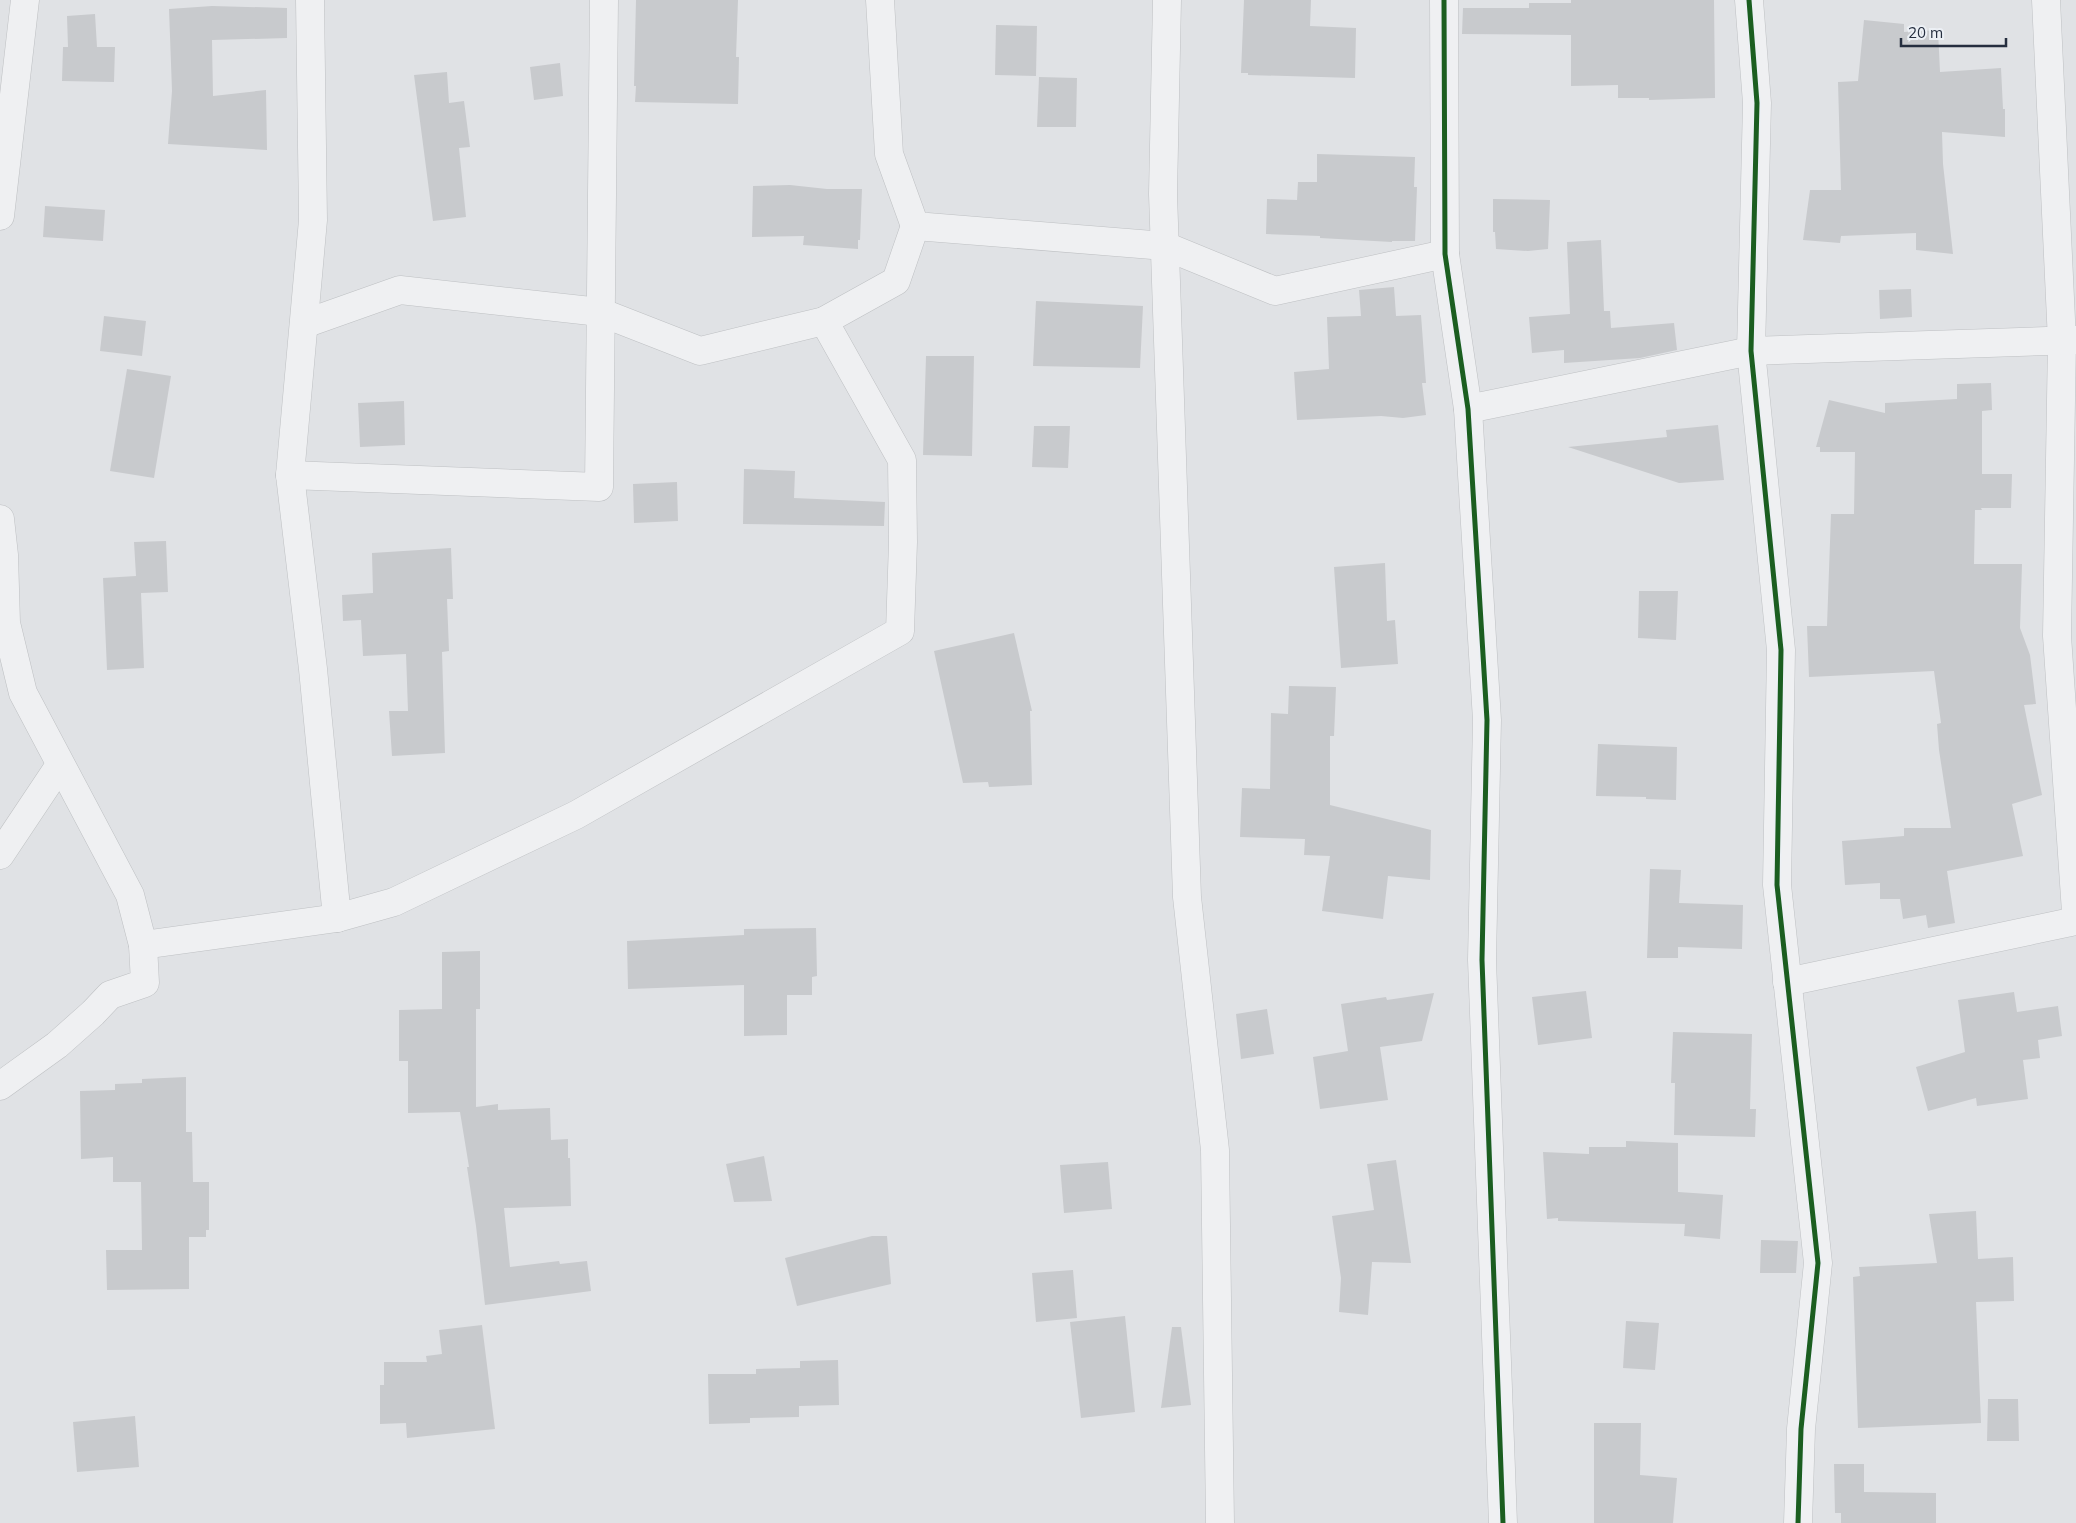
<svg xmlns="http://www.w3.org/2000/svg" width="2076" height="1523" font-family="Mulish,sans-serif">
<rect width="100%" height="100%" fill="#e0e2e5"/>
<g fill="#c8cacd">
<path d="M 636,0 L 738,0 L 736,57 L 739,57 L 738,104 L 635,102 L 636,86 L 634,86 Z"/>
<path d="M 1244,0 L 1311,0 L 1310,26 L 1356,28 L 1355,78 L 1248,75 L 1248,73 L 1241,73 Z"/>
<path d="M 1571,0 L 1714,0 L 1715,98 L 1649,100 L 1649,98 L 1618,98 L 1618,85 L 1571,86 L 1571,35 L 1462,34 L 1463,8 L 1529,8 L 1529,3 L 1571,3 Z"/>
<path d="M 212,6 L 287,8 L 287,38 L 212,40 L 213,96 L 266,90 L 267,150 L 168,144 L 172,91 L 169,9 Z"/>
<path d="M 95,14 L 97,47 L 115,47 L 114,82 L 62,81 L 63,47 L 68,47 L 67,16 Z"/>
<path d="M 1864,20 L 1904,24 L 1904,32 L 1938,30 L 1940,72 L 2001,68 L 2003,109 L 2005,109 L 2005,137 L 1942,132 L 1943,164 L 1953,254 L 1916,250 L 1916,233 L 1841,236 L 1840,243 L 1803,240 L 1810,190 L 1841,190 L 1838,82 L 1858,81 Z"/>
<path d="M 996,25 L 1037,26 L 1036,76 L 995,75 Z"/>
<path d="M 560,63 L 563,96 L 534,100 L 530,67 Z"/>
<path d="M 447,72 L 449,103 L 464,101 L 470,147 L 459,148 L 466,217 L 433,221 L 414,75 Z"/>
<path d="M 1039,77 L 1077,78 L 1076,127 L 1037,127 Z"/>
<path d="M 1317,154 L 1415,157 L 1414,187 L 1417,187 L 1415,241 L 1392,241 L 1392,242 L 1320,238 L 1320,236 L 1266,234 L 1267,199 L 1297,200 L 1298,182 L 1317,182 Z"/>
<path d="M 790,185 L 827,189 L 862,189 L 860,240 L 858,240 L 858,249 L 803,245 L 804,236 L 752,237 L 753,186 Z"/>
<path d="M 1493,199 L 1550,200 L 1548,249 L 1528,251 L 1496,249 L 1495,232 L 1493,232 Z"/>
<path d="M 45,206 L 105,210 L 103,241 L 43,237 Z"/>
<path d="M 1601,240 L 1604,311 L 1610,311 L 1611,328 L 1674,323 L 1677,350 L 1640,358 L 1564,363 L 1564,350 L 1532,353 L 1529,317 L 1570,314 L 1567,242 Z"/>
<path d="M 1394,287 L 1396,316 L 1421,315 L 1426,383 L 1422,383 L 1426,415 L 1403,418 L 1381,416 L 1297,420 L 1294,372 L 1329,369 L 1327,317 L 1361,316 L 1359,290 Z"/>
<path d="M 1911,289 L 1912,317 L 1880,319 L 1879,290 Z"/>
<path d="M 1036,301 L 1143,306 L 1140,368 L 1033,366 Z"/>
<path d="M 104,316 L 146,321 L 142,356 L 100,351 Z"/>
<path d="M 926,356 L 974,356 L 972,456 L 923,455 Z"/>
<path d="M 127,369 L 171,376 L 154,478 L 110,471 Z"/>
<path d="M 1991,383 L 1992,410 L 1982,411 L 1982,474 L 2012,474 L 2011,508 L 1981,508 L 1982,510 L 1975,510 L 1974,564 L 2022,564 L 2020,628 L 2030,655 L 2036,704 L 2024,705 L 2042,795 L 2012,804 L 2023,856 L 1947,871 L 1955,923 L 1928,928 L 1926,915 L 1903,919 L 1900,899 L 1880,899 L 1880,883 L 1845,885 L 1842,841 L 1904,836 L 1904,828 L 1951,828 L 1939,750 L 1937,724 L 1941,723 L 1934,671 L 1809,677 L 1807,626 L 1827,626 L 1831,514 L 1854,514 L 1855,452 L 1820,452 L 1820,447 L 1816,447 L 1829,400 L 1885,413 L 1885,403 L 1957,399 L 1957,384 Z"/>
<path d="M 404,401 L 405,445 L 360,447 L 358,403 Z"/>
<path d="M 1718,425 L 1724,480 L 1679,483 L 1568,447 L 1667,437 L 1666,430 Z"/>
<path d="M 1034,426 L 1070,426 L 1068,468 L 1032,467 Z"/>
<path d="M 744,469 L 795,471 L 794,498 L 885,502 L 884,526 L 743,524 Z"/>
<path d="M 677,482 L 678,521 L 634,523 L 633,484 Z"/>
<path d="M 166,541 L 168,592 L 141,593 L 144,668 L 107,670 L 103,578 L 136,576 L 134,542 Z"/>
<path d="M 451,548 L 453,599 L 447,599 L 449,651 L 442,652 L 445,753 L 392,756 L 389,711 L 408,711 L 406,654 L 363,656 L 361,620 L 343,621 L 342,595 L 373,593 L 372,553 Z"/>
<path d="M 1385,563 L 1387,621 L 1395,620 L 1398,664 L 1341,668 L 1334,567 Z"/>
<path d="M 1639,591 L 1678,591 L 1676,640 L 1638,638 Z"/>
<path d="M 1014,633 L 1032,711 L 1030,711 L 1032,785 L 989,787 L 988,782 L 963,783 L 934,651 Z"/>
<path d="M 1289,686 L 1336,687 L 1334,736 L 1330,736 L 1330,805 L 1431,830 L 1430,880 L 1388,876 L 1383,919 L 1322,911 L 1330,856 L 1304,855 L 1305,839 L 1240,837 L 1242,788 L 1270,789 L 1271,713 L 1288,714 Z"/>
<path d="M 1598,744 L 1677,747 L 1676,800 L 1646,799 L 1646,797 L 1596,796 Z"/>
<path d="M 1650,869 L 1681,870 L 1679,903 L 1743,905 L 1742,949 L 1678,947 L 1678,958 L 1647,958 Z"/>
<path d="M 816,928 L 817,976 L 812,977 L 812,995 L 787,995 L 787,1035 L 744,1036 L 744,985 L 628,989 L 627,941 L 744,935 L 744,929 Z"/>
<path d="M 480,951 L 480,1009 L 476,1009 L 476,1107 L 498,1104 L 498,1110 L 550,1108 L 551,1140 L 568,1139 L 568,1158 L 570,1158 L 571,1206 L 504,1208 L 510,1267 L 559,1261 L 560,1264 L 587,1261 L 591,1291 L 485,1305 L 476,1226 L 467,1167 L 469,1167 L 460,1112 L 408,1113 L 408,1061 L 399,1061 L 399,1010 L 442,1009 L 442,952 Z"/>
<path d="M 1586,991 L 1592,1038 L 1538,1045 L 1532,997 Z"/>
<path d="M 2014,992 L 2017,1012 L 2058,1006 L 2062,1036 L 2038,1040 L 2040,1058 L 2023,1060 L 2028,1099 L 1977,1106 L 1976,1098 L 1928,1111 L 1916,1067 L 1965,1052 L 1958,1000 Z"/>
<path d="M 1434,993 L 1422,1041 L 1380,1047 L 1388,1100 L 1320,1109 L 1313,1057 L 1348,1051 L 1341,1004 L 1386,997 L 1387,1000 Z"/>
<path d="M 1267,1009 L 1274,1054 L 1241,1059 L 1236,1014 Z"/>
<path d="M 1673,1032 L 1752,1034 L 1750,1109 L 1756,1109 L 1755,1137 L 1674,1135 L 1675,1083 L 1671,1083 Z"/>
<path d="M 186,1077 L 186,1132 L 192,1132 L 193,1182 L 209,1182 L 209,1230 L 206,1230 L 206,1237 L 189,1237 L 189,1289 L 107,1290 L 106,1250 L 142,1250 L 141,1182 L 113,1182 L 113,1157 L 81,1159 L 80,1091 L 115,1090 L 115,1084 L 142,1083 L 142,1079 Z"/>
<path d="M 1626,1141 L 1678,1143 L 1678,1192 L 1723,1195 L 1720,1239 L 1684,1236 L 1685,1224 L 1558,1221 L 1558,1218 L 1547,1219 L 1543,1152 L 1589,1154 L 1589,1147 L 1626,1147 Z"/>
<path d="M 764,1156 L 772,1201 L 734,1202 L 726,1164 Z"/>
<path d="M 1396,1160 L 1411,1263 L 1372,1262 L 1368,1315 L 1339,1312 L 1341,1278 L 1332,1216 L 1374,1210 L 1367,1164 Z"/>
<path d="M 1108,1162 L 1112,1209 L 1064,1213 L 1060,1165 Z"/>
<path d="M 1976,1211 L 1978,1259 L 2013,1257 L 2014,1301 L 1976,1302 L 1981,1423 L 1858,1428 L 1853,1277 L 1860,1276 L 1859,1267 L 1937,1263 L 1929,1214 Z"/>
<path d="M 872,1236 L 887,1236 L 891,1284 L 797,1306 L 785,1258 Z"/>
<path d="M 1761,1240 L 1798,1241 L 1796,1273 L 1760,1273 Z"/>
<path d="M 1073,1270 L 1077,1318 L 1036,1322 L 1032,1273 Z"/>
<path d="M 1125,1316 L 1135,1412 L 1081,1418 L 1070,1322 Z"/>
<path d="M 1626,1321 L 1659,1323 L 1655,1370 L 1623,1368 Z"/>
<path d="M 482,1325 L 495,1429 L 407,1438 L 406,1423 L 380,1424 L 380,1385 L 384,1385 L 384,1362 L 427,1362 L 426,1356 L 442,1354 L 439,1330 Z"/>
<path d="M 1172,1327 L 1181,1327 L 1191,1405 L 1161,1408 Z"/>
<path d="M 838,1360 L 839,1405 L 799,1406 L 799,1417 L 750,1418 L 750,1423 L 709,1424 L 708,1374 L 756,1374 L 756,1369 L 800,1368 L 800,1361 Z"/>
<path d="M 1988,1399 L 2018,1399 L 2019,1441 L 1987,1441 Z"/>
<path d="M 135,1416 L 139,1467 L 77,1472 L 73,1422 Z"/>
<path d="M 1594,1423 L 1641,1423 L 1640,1475 L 1677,1478 L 1673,1523 L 1594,1523 Z"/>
<path d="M 1834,1464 L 1864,1464 L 1864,1492 L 1936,1493 L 1936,1523 L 1841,1523 L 1841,1513 L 1835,1513 Z"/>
</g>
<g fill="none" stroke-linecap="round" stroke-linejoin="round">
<defs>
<g id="minor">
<path d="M 310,0 L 313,220 L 290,475 L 313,669 L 337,918"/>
<path d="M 880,0 L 889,154 L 915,226 L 1165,246 L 1275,291 L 1445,254"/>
<path d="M 1167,0 L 1163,194 L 1187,897 L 1215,1150 L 1220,1523"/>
<path d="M 1444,0 L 1445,254 L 1468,409 L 1487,720 L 1482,960 L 1503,1523"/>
<path d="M 1749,0 L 1757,103 L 1751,351 L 1781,650 L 1777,885 L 1818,1263 L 1801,1429 L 1798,1523"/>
<path d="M 2046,0 L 2062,341 L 2057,636 L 2076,912"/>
<path d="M 0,216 L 25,0"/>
<path d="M 304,324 L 400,290 L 600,312 L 700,351 L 824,321 L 896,281 L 915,226"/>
<path d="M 1468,409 L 1751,351 L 2076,340"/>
<path d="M 290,475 L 599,487 L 604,0"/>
<path d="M 0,519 L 4,555 L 6,623 L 23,693 L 130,895 L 143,945 L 145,983 L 110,995 L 93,1013 L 57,1045 L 0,1086"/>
<path d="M 0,855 L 60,765"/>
<path d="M 143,945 L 337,918 L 394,902 L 576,815 L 900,631 L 903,542 L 902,460 L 824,321"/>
<path d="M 1787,982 L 2076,921"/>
</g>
</defs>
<use href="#minor" stroke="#bec0c3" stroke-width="29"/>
<use href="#minor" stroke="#eff0f2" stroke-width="28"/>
<defs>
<g id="cycleway">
<path d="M 1444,0 L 1445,254 L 1468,409 L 1487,720 L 1482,960 L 1503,1523"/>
<path d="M 1749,0 L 1757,103 L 1751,351 L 1781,650 L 1777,885 L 1818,1263 L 1801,1429 L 1798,1523"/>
</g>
</defs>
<use href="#cycleway" stroke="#ecf0f5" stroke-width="8"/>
<use href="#cycleway" stroke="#1b5e20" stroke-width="5"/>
</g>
<path d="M1901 38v8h105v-8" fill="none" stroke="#252e3f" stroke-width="2.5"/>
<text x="1908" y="38" font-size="15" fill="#252e3f" stroke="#ecf0f5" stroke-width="4" paint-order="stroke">20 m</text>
</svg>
